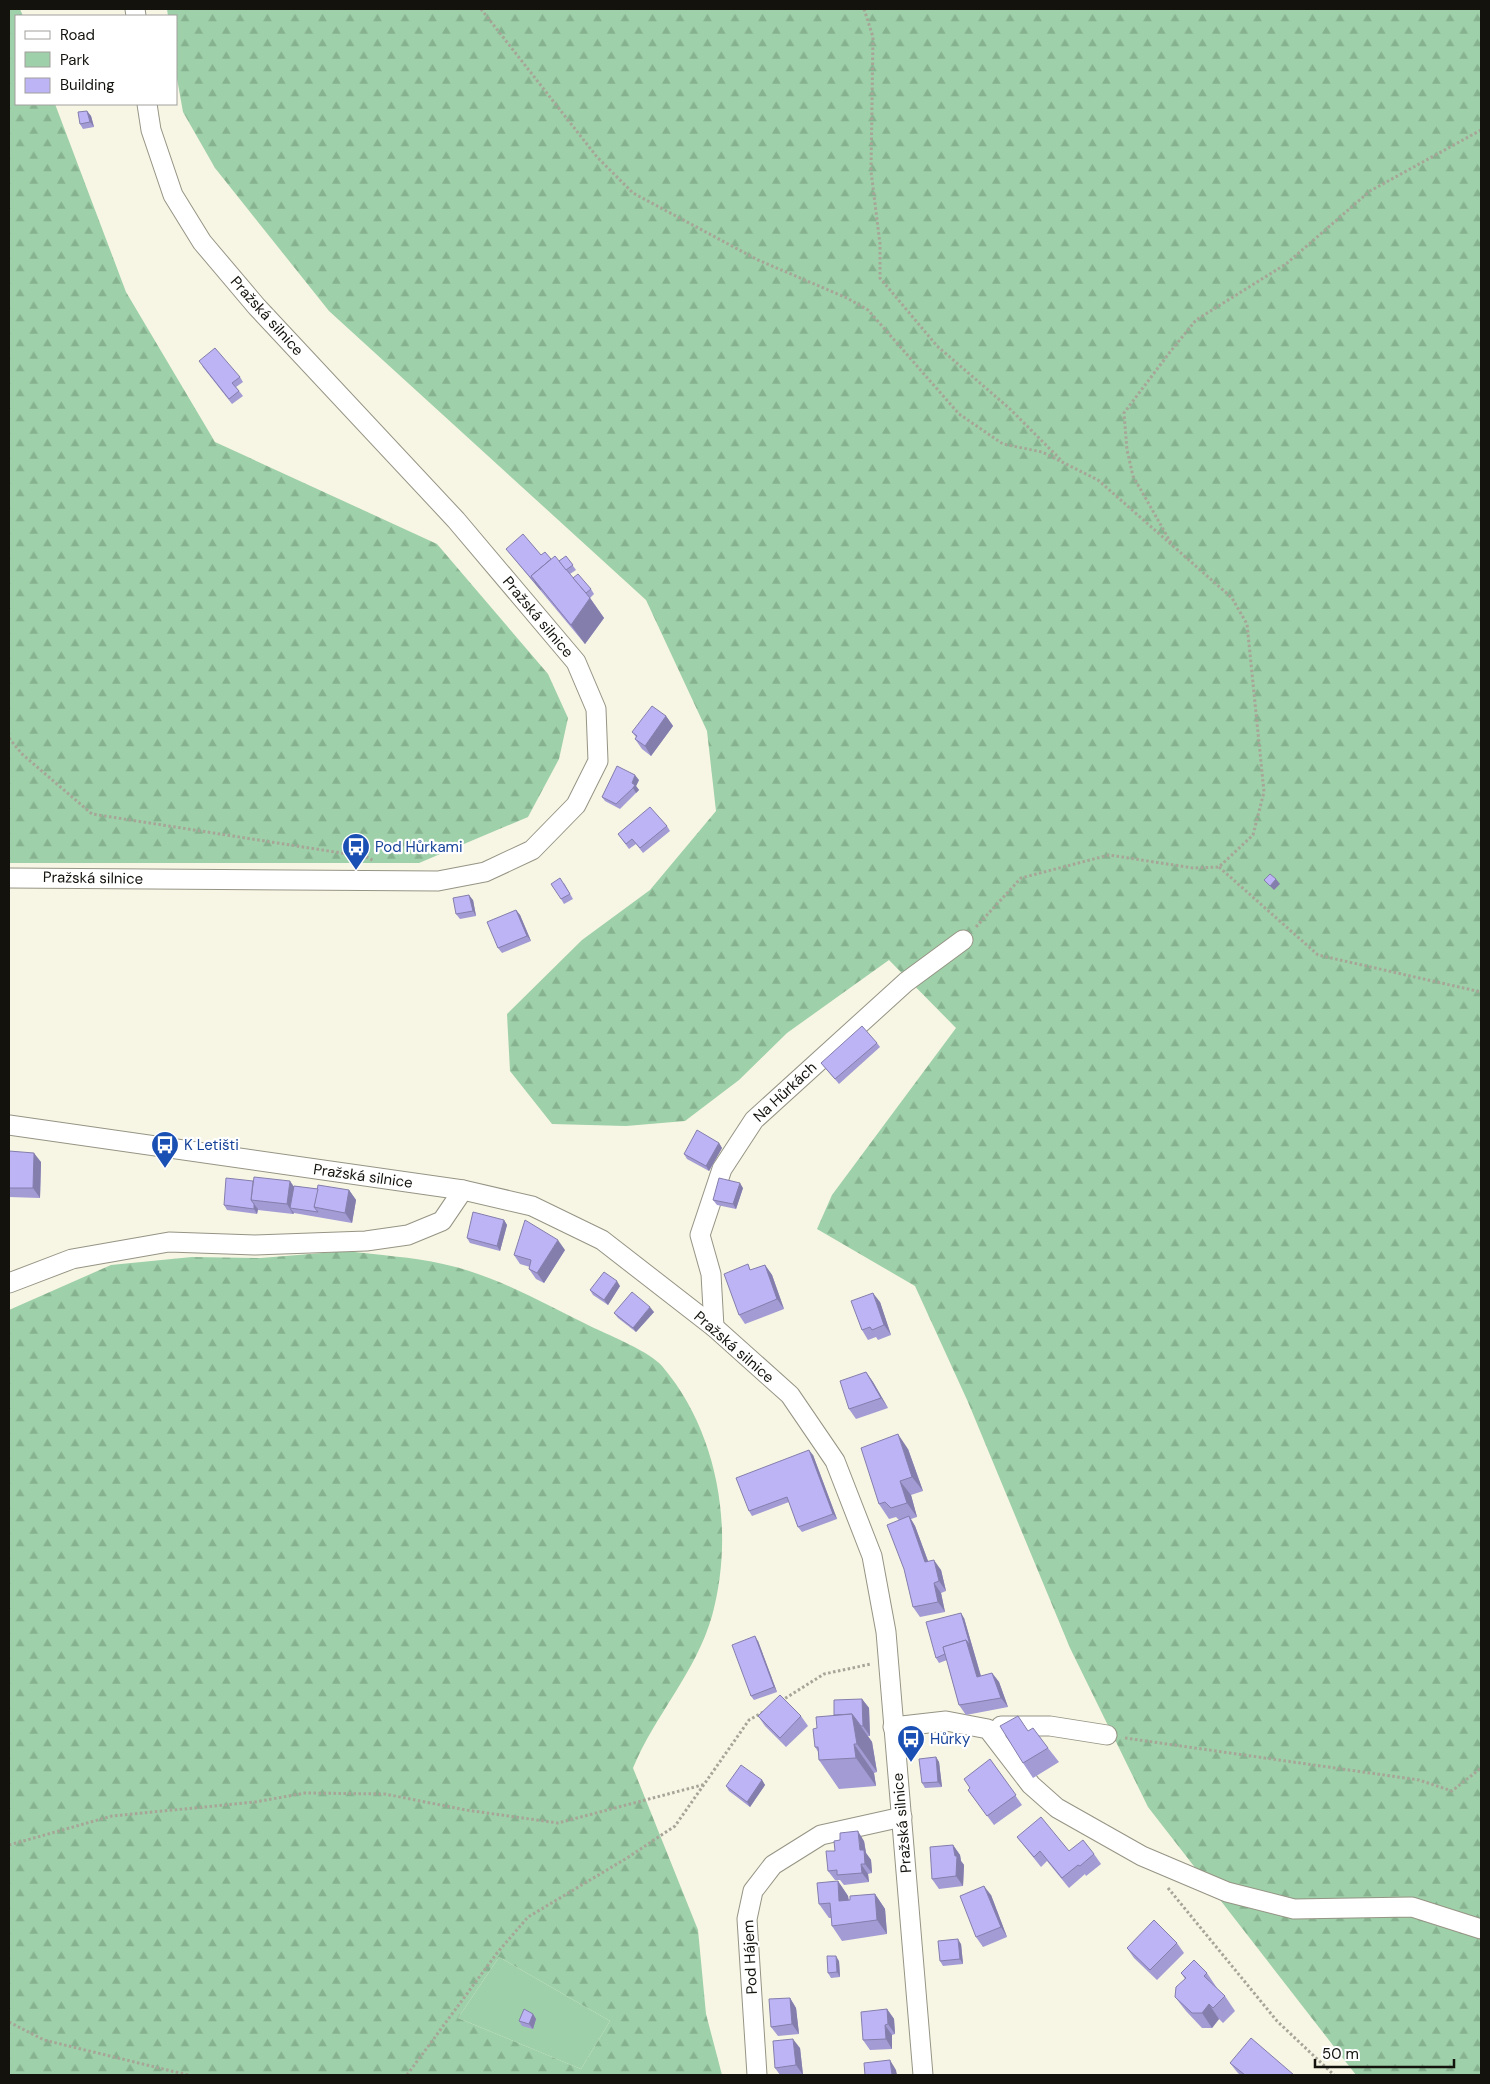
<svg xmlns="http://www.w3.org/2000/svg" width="1490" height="2084" font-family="'DM Sans',sans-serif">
<defs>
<pattern id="forest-firs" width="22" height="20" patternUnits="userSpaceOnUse" patternTransform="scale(1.25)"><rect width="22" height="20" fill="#9ed0a9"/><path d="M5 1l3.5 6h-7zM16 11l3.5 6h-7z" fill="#87b290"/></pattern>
</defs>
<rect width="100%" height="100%" fill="#f7f5e4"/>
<path fill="#9ed0a9" d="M 499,1957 L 610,2021 L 581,2069 L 458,2018 Z"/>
<g fill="url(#forest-firs)" fill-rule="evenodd">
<path d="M 9,9 L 20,9 L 23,16 L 16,16 L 16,104 L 55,104 L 126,292 L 215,442 L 437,544 L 548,674 L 568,718 L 559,759 L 528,817 L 419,863 L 9,863 Z"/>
<path d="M 167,9 L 1481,9 L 1481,2075 L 1356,2075 L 1148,1807 L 1070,1648 L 968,1402 L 915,1286 L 817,1229 L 832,1195 L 956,1028 L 889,960 L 787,1033 L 739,1080 L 685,1121 L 626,1126 L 552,1124 L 510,1071 L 507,1014 L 582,940 L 650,890 L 716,811 L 707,731 L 646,600 L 329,311 L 215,168 L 183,112 L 176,73 L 176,16 L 168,16 Z"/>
<path d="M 347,1251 C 378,1255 412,1257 443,1264 C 496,1275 546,1305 594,1328 C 611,1336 650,1352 662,1366 C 719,1433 735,1532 712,1616 C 696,1672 655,1715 633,1768 L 698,1930 L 706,2014 L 722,2075 L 9,2075 L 9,1310 L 111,1265 L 192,1257 L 261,1258 ZM 499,1957 L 610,2021 L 581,2069 L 458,2018 Z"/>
</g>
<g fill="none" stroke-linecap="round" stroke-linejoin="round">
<defs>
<g id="minor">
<path d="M 135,9 L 136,16"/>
<path d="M 9,878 L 438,881 L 485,872 L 532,850 L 576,805 L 598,761 L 596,709 L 576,662 L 456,520 L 257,307 L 202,242 L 173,195 L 151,130 L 147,104"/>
<path d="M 9,1125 L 463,1190 L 532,1206 L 602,1240 L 714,1327 L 790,1395 L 835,1461 L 872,1556 L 886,1632 L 923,2075"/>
<path d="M 9,1283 L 72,1259 L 169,1242 L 255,1245 L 366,1241 L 408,1235 L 442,1221 L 463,1190"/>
<path d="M 714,1327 L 711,1274 L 700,1235 L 722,1169 L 754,1120 L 906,982 L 963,940"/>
<path d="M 1001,1726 L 1050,1726 L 1107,1735"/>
<path d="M 893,1727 L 946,1721 L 988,1729 L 1031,1785 L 1057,1808 L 1142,1856 L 1227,1892 L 1294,1909 L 1412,1907 L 1481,1929"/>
<path d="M 757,2075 L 747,1919 L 753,1891 L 773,1865 L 821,1835 L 902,1817"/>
</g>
</defs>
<use href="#minor" stroke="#969484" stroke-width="21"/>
<g stroke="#a7a598" stroke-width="3" stroke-dasharray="2.5 2.5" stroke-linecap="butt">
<path d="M 481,9 L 597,157 L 633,193 L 758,260 L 847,298 L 868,310 L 959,414 L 1003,444 L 1042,452 L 1098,480 L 1232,598 L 1247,624 L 1264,792 L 1253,835 L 1219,867 L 1193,868 L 1109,855 L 1021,878 L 975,928"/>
<path d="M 864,9 L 873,37 L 871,171 L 880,244 L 880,278 L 937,346 L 1009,408 L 1062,461"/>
<path d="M 1171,543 L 1133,476 L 1127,450 L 1124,413 L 1170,352 L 1196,320 L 1286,264 L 1370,191 L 1481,130"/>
<path d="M 9,738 L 22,754 L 92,814 L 367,857 L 374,861"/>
<path d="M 1219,867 L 1318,955 L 1481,992"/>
<path d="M 781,1701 L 824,1674 L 871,1664"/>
<path d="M 1125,1738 L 1419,1780 L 1452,1791 L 1481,1768"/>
<path d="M 9,1845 L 112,1816 L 255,1802 L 305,1793 L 385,1794 L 466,1810 L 558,1823 L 706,1784"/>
<path d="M 1168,1888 L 1277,2021 L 1334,2075"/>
<path d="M 9,2022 L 44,2040 L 188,2075"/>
<path d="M 407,2075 L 497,1953 L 528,1917 L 627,1858 L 675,1826 L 749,1720 L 765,1711"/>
</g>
<use href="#minor" stroke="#fff" stroke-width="19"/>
</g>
<g fill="#a39bd4">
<path d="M 87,111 L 91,116 L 94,127 L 83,129 L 80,124 Z"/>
<path d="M 202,366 L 240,377 L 243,382 L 236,387 L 243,396 L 232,404 Z"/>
<path d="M 506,549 L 541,555 L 551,559 L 559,561 L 566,556 L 576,570 L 570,574 L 575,580 L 591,589 L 594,594 L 590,598 L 604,618 L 585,644 Z"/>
<path d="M 666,716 L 673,726 L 651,756 L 642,749 L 635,739 L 636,737 L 632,732 Z"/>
<path d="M 639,780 L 636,786 L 639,790 L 620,809 L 605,801 L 602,797 Z"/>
<path d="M 667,826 L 670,831 L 643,853 L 636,844 L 629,849 L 618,834 Z"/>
<path d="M 564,883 L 573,899 L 564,904 L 561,899 Z"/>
<path d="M 473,900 L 476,916 L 460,919 L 456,914 Z"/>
<path d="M 516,910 L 520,915 L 531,941 L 502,953 L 498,948 Z"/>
<path d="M 877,1043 L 880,1047 L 839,1084 L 821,1063 Z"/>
<path d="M 719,1143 L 722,1148 L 709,1171 L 687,1159 L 684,1154 Z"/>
<path d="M 9,1151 L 41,1162 L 40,1198 L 9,1197 Z"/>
<path d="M 294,1186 L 318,1189 L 349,1190 L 356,1200 L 352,1223 L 294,1213 L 293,1214 L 258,1210 L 257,1214 L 227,1210 L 224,1205 Z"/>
<path d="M 743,1188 L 736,1209 L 717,1205 L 713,1200 Z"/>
<path d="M 504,1220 L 507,1225 L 500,1251 L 470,1243 L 467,1238 Z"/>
<path d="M 565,1250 L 544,1283 L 536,1279 L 529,1269 L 530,1267 L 520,1264 L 514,1255 Z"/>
<path d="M 765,1265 L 772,1275 L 784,1309 L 745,1324 L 739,1315 L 752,1270 Z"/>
<path d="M 620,1286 L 608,1305 L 593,1295 L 590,1290 Z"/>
<path d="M 880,1302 L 891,1335 L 878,1340 L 876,1337 L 868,1340 L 862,1330 Z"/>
<path d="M 654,1312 L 636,1332 L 618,1318 L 614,1313 Z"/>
<path d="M 866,1372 L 873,1382 L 888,1408 L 856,1419 L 849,1409 Z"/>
<path d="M 908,1449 L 923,1491 L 911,1495 L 917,1517 L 911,1519 L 915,1526 L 928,1561 L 941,1570 L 946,1591 L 941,1593 L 945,1612 L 920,1617 L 913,1607 L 899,1520 L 896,1517 L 889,1519 L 879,1504 Z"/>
<path d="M 813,1455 L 837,1519 L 802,1532 L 798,1527 L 789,1502 L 752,1516 L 749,1511 Z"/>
<path d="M 964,1618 L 981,1676 L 992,1673 L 999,1682 L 1008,1707 L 966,1715 L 959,1705 L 947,1660 L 939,1663 L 936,1658 Z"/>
<path d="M 758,1641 L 777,1692 L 754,1700 L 751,1696 Z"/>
<path d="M 862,1699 L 869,1708 L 870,1736 L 868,1736 L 872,1742 L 877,1772 L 874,1773 L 876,1786 L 839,1789 L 819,1760 L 819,1753 L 815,1747 L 817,1728 L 834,1715 Z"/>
<path d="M 758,1716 L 801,1716 L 808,1726 L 786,1747 L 765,1726 Z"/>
<path d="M 1029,1730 L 1048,1748 L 1059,1762 L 1033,1778 L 1023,1763 Z"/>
<path d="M 936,1757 L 939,1762 L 942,1787 L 925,1788 L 922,1783 Z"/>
<path d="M 990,1759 L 1022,1805 L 994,1825 L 968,1790 L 970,1788 Z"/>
<path d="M 762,1780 L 765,1785 L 750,1807 L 729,1791 L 726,1786 Z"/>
<path d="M 1017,1837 L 1069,1851 L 1094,1854 L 1101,1864 L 1086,1876 L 1085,1874 L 1069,1888 L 1047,1861 L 1041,1867 Z"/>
<path d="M 864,1841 L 866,1853 L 871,1860 L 872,1873 L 868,1874 L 869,1882 L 844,1885 L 840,1880 L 835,1880 L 828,1871 Z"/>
<path d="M 953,1845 L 960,1855 L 961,1861 L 964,1865 L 963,1886 L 939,1889 L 932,1879 Z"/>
<path d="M 838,1881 L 848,1896 L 849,1900 L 875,1894 L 885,1909 L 887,1934 L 842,1941 L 832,1926 L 831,1918 L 829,1918 L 819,1904 Z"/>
<path d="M 991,1895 L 1007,1937 L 983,1947 L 976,1937 Z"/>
<path d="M 1177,1943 L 1184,1953 L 1157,1980 L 1134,1958 L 1127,1948 Z"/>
<path d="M 961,1944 L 963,1964 L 943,1966 L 940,1961 Z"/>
<path d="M 839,1961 L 840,1977 L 831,1978 L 828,1973 Z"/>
<path d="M 1181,1973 L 1207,1973 L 1217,1988 L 1216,1988 L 1225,1996 L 1235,2011 L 1223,2023 L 1219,2019 L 1212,2028 L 1202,2028 L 1186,2011 L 1175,1997 L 1185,1979 Z"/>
<path d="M 790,1998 L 796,2008 L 799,2034 L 778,2036 L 771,2027 Z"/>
<path d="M 887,2009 L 894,2019 L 895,2034 L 892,2035 L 892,2049 L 870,2050 L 863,2040 Z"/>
<path d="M 533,2014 L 536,2019 L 533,2029 L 522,2026 L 519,2021 Z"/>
<path d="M 800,2048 L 803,2075 L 780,2075 L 775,2068 Z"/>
<path d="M 1230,2063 L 1294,2075 L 1240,2075 L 1237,2072 Z"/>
</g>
<g fill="#847eac">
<path d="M 87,111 L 91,116 L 94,127 L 90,122 Z"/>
<path d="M 590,598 L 604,618 L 585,644 L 571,625 Z"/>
<path d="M 666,716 L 673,726 L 651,756 L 645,746 Z"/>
<path d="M 635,775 L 639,780 L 636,786 L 639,790 L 636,793 L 633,788 L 632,783 Z"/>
<path d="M 1276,879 L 1280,884 L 1274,890 L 1270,886 Z"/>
<path d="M 469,895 L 473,900 L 476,916 L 473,911 Z"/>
<path d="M 516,910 L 520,915 L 531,941 L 527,936 Z"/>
<path d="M 719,1143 L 722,1148 L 709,1171 L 706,1166 Z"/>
<path d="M 34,1153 L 41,1162 L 40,1198 L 33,1188 Z"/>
<path d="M 290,1181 L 297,1191 L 290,1208 L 294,1213 L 293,1214 L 287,1204 Z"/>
<path d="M 740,1183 L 743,1188 L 736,1209 L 733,1204 Z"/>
<path d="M 349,1190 L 356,1200 L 352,1223 L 345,1213 Z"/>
<path d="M 254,1204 L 258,1209 L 257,1214 L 254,1209 Z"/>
<path d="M 504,1220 L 507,1225 L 500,1251 L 497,1246 Z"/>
<path d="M 558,1240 L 565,1250 L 544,1283 L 537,1273 Z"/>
<path d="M 765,1265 L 772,1275 L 784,1309 L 777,1299 Z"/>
<path d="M 617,1281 L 620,1286 L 608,1305 L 604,1300 Z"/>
<path d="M 873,1293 L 880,1302 L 891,1335 L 884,1325 Z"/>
<path d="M 650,1307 L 654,1312 L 636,1332 L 633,1328 Z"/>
<path d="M 866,1372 L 873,1382 L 888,1408 L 881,1398 Z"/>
<path d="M 898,1434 L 908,1449 L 923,1491 L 912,1477 Z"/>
<path d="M 809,1450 L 813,1455 L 837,1519 L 833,1514 Z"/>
<path d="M 900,1481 L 911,1495 L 917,1517 L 907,1503 Z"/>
<path d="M 909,1516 L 915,1526 L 932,1572 L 925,1562 Z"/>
<path d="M 934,1560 L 941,1570 L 946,1591 L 939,1581 Z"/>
<path d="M 934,1583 L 941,1593 L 945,1612 L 938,1602 Z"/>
<path d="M 961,1613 L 964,1618 L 984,1687 L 977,1677 L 966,1640 Z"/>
<path d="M 755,1636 L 758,1641 L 777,1692 L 774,1687 Z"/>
<path d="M 992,1673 L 999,1682 L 1008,1707 L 1001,1698 Z"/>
<path d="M 862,1699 L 869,1708 L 870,1736 L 863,1726 Z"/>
<path d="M 852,1714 L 872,1742 L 877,1772 L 857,1744 Z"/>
<path d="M 854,1744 L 874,1773 L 876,1786 L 856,1758 Z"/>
<path d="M 936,1757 L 939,1762 L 942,1787 L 938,1782 Z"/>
<path d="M 762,1780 L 765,1785 L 750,1807 L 747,1802 Z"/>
<path d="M 858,1831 L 864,1841 L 866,1853 L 871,1860 L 872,1873 L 865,1864 L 860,1850 Z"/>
<path d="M 953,1845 L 960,1855 L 961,1861 L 964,1865 L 963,1886 L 956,1876 Z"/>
<path d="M 861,1864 L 868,1874 L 869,1882 L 862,1873 Z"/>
<path d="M 838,1881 L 848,1896 L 850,1915 L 839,1901 Z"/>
<path d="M 984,1886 L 991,1895 L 1007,1937 L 1001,1927 Z"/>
<path d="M 875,1894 L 885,1909 L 887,1934 L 877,1920 Z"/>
<path d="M 958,1939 L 961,1944 L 963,1964 L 960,1959 Z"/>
<path d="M 836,1956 L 839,1961 L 840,1977 L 837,1972 Z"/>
<path d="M 790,1998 L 796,2008 L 799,2034 L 792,2024 Z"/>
<path d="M 1209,2004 L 1219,2019 L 1212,2028 L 1202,2013 Z"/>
<path d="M 887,2009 L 894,2019 L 895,2034 L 888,2024 Z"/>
<path d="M 533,2014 L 536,2019 L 533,2029 L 529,2024 Z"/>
<path d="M 885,2025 L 892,2035 L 892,2049 L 886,2039 Z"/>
<path d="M 793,2039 L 800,2048 L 803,2075 L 796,2065 Z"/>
<path d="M 890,2060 L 896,2070 L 897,2075 L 892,2075 Z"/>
</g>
<g fill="#bdb4f6" stroke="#847eac">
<path d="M 87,111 L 90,122 L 80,124 L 78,112 Z"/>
<path d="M 215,348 L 240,377 L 232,383 L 239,391 L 229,399 L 199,361 Z"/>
<path d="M 523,534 L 541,555 L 545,552 L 551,559 L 531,576 L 541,590 L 506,549 Z"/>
<path d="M 555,556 L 590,598 L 571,625 L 531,576 Z"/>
<path d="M 566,556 L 573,565 L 566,570 L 559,561 Z"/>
<path d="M 578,574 L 591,589 L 586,593 L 573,578 Z"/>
<path d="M 652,706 L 666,716 L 645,746 L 635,739 L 637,736 L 632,732 Z"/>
<path d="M 617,766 L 635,775 L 632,783 L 635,785 L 633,788 L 616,804 L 602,797 Z"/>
<path d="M 650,807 L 667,826 L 640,848 L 632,839 L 626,844 L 618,834 Z"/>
<path d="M 1270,874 L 1276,879 L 1270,886 L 1264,880 Z"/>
<path d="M 560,878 L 570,894 L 561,899 L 551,884 Z"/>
<path d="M 469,895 L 473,911 L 456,914 L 453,898 Z"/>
<path d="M 516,910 L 527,936 L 498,948 L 487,922 Z"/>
<path d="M 862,1026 L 877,1043 L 835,1079 L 821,1063 Z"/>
<path d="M 697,1130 L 719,1143 L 706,1166 L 684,1154 Z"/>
<path d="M 9,1151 L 34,1153 L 33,1188 L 9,1188 Z"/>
<path d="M 254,1177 L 290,1181 L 287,1204 L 251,1200 Z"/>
<path d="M 226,1178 L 253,1181 L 251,1200 L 254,1204 L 254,1209 L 224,1205 Z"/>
<path d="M 719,1178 L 740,1183 L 733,1204 L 713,1200 Z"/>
<path d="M 318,1185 L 349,1190 L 345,1213 L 314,1207 Z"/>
<path d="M 294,1186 L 318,1189 L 314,1207 L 318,1212 L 290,1208 Z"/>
<path d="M 473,1212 L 504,1220 L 497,1246 L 467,1238 Z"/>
<path d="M 525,1220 L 558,1240 L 537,1273 L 529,1269 L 531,1260 L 514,1255 Z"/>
<path d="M 748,1264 L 750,1270 L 765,1265 L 777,1299 L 739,1315 L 724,1274 Z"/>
<path d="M 604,1272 L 617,1281 L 604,1300 L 590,1290 Z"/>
<path d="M 632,1292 L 650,1307 L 633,1328 L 614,1313 Z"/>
<path d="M 873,1293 L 884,1325 L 872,1330 L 870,1327 L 862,1330 L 851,1301 Z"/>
<path d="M 866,1372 L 881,1398 L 849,1409 L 840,1381 Z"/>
<path d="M 898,1434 L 912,1477 L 900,1481 L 907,1503 L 891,1508 L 885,1502 L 879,1504 L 861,1448 Z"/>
<path d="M 809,1450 L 833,1514 L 798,1527 L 787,1497 L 749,1511 L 736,1478 Z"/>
<path d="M 909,1516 L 925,1562 L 934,1560 L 939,1581 L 934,1583 L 938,1602 L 913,1607 L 904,1569 L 887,1525 Z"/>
<path d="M 961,1613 L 970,1645 L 966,1640 L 943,1647 L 945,1654 L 936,1658 L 926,1622 Z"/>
<path d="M 755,1636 L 774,1687 L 751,1696 L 732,1645 Z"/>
<path d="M 966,1640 L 977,1677 L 992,1673 L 1001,1698 L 959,1705 L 943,1647 Z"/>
<path d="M 780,1695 L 801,1716 L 780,1738 L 758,1716 Z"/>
<path d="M 862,1699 L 863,1726 L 861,1726 L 852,1714 L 834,1715 L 834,1700 Z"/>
<path d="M 852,1714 L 857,1744 L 854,1744 L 856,1758 L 819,1760 L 818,1747 L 815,1747 L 813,1729 L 817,1728 L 816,1717 Z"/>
<path d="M 1018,1716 L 1028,1731 L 1033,1728 L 1048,1748 L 1023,1763 L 1000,1726 Z"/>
<path d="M 936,1757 L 938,1782 L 922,1783 L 919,1759 Z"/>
<path d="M 990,1759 L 1016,1795 L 987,1816 L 968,1790 L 970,1788 L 964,1779 Z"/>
<path d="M 741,1765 L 762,1780 L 747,1802 L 726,1786 Z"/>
<path d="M 1041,1817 L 1069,1851 L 1083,1840 L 1094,1854 L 1080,1866 L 1078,1865 L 1062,1878 L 1040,1851 L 1034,1857 L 1017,1837 Z"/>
<path d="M 858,1831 L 860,1850 L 864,1850 L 865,1864 L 861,1864 L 862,1873 L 837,1875 L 837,1870 L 828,1871 L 826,1851 L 835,1851 L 834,1841 L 840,1840 L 840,1833 Z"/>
<path d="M 953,1845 L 955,1856 L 957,1856 L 956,1876 L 932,1879 L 930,1847 Z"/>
<path d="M 838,1881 L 839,1901 L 850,1900 L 850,1896 L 875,1894 L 877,1920 L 832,1926 L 830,1903 L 819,1904 L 817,1883 Z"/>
<path d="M 984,1886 L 1001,1927 L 976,1937 L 960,1896 Z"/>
<path d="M 1154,1920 L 1177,1943 L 1150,1970 L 1127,1948 Z"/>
<path d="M 958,1939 L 960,1959 L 940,1961 L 938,1941 Z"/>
<path d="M 827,1956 L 836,1956 L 837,1972 L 828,1973 Z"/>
<path d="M 1194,1960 L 1207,1973 L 1204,1976 L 1225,1996 L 1213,2008 L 1209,2004 L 1202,2013 L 1192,2013 L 1175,1997 L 1176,1987 L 1186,1978 L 1181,1973 Z"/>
<path d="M 790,1998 L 792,2024 L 771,2027 L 769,1999 Z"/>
<path d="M 524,2009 L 533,2014 L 529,2024 L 519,2021 Z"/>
<path d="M 887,2009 L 888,2024 L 885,2025 L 886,2039 L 863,2040 L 861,2012 Z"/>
<path d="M 1251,2038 L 1294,2075 L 1245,2075 L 1230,2063 Z"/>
<path d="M 793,2039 L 796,2065 L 775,2068 L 773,2041 Z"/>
<path d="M 890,2060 L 892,2075 L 865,2075 L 864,2063 Z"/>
</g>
<defs>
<symbol id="bus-pin" viewBox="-11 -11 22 30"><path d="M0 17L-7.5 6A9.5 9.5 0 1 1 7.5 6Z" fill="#1a4fb4" stroke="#fff"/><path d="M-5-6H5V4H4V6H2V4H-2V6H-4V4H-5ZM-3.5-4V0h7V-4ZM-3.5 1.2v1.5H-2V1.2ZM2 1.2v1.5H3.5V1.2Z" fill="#fff"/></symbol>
</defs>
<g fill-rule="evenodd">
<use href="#bus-pin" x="340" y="831" width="32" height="43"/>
<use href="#bus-pin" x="149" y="1129" width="32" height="43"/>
<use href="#bus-pin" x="895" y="1723" width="32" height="43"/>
</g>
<g text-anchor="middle" stroke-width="4.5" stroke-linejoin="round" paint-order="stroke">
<g font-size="15" fill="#13120d" stroke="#fff">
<text transform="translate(267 316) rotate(48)" y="5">Pražská silnice</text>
<text transform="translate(538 617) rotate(50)" y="5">Pražská silnice</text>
<text transform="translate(93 878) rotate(1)" y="5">Pražská silnice</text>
<text transform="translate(785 1092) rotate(-43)" y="5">Na Hůrkách</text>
<text transform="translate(363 1176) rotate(8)" y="5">Pražská silnice</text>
<text transform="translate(734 1347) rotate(41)" y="5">Pražská silnice</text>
<text transform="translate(902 1823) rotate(-95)" y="5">Pražská silnice</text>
<text transform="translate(750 1957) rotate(-93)" y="5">Pod Hájem</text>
</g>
<g font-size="15" fill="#164399" stroke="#fff" text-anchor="start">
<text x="375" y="852">Pod Hůrkami</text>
<text x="184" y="1150">K Letišti</text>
<text x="930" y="1744">Hůrky</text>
</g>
</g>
<rect width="1490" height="2084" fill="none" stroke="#13120d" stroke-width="20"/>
<rect x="15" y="15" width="162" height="90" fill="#ffffff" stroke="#a1a09e"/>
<rect x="25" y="31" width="25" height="8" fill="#ffffff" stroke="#a1a09e"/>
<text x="60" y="40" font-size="15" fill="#13120d">Road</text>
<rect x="25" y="52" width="25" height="15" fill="#9ed0a9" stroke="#a1a09e"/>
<text x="60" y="65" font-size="15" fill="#13120d">Park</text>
<rect x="25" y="78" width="25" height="15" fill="#bdb4f6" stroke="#a1a09e"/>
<text x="60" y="90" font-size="15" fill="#13120d">Building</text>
<path d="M1315 2059v8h139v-8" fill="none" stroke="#13120d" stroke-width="2.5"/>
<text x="1322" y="2059" font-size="15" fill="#13120d" stroke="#ffffff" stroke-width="4" paint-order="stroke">50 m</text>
</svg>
